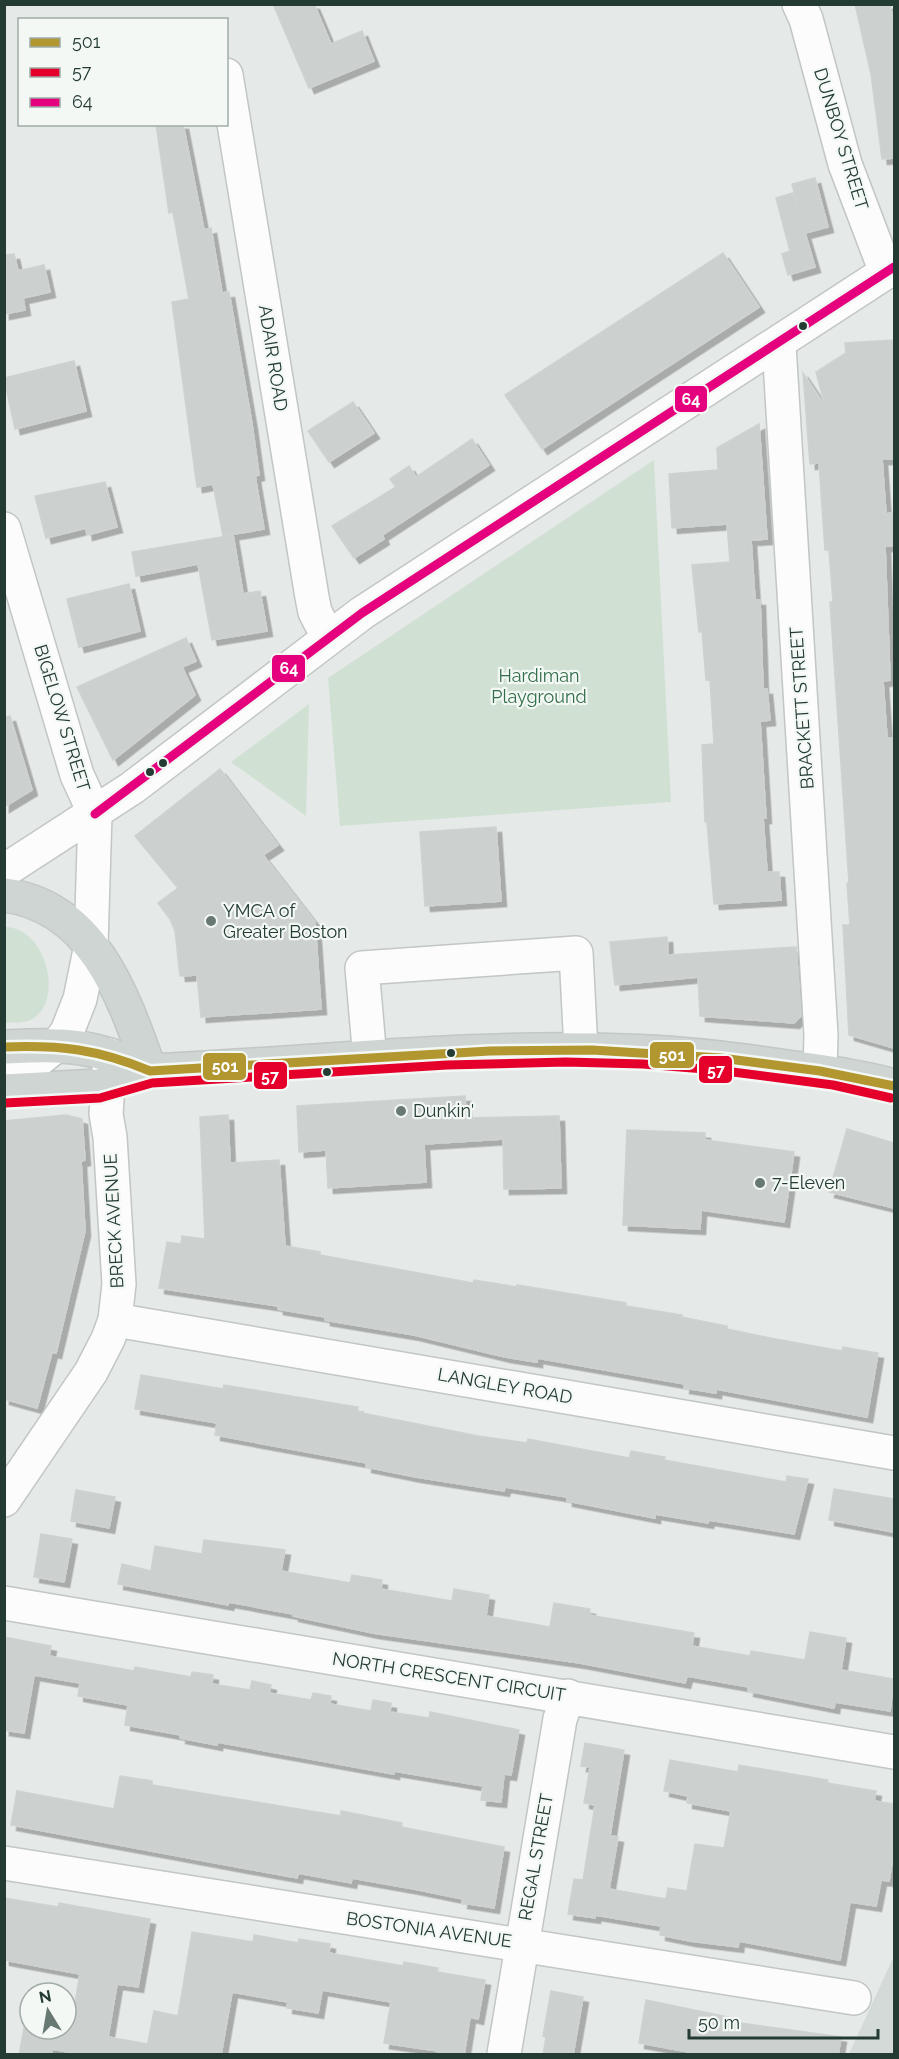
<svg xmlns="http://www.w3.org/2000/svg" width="899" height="2059" font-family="Raleway,sans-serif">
<defs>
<filter id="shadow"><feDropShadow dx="5.5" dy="5.5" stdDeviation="0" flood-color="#0004"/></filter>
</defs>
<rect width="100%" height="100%" fill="#e5e9e7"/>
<path fill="#d3dad7" d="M 894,1956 L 894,2054 L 849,2054 L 883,1980 Z"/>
<g fill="#d0e1d4">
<path d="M 654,460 L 671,802 L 340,826 L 328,678 Z"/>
<path d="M 309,704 L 306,816 L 231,762 Z"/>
<path d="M 5,927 C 48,927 66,1007 28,1021 C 21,1023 11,1022 5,1023 Z"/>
</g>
<g fill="#ccd0ce" stroke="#ced2d0" stroke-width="1.5" filter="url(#shadow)">
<path d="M 273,4 L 314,4 L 331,44 L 362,31 L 374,61 L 309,88 Z"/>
<path d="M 855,4 L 890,4 L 894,25 L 894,158 L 882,159 L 871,74 Z"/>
<path d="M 156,124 L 183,124 L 204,230 L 211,228 L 222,293 L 229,292 L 252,424 L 259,475 L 255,476 L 264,529 L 223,536 L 213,484 L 197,487 L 172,302 L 189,299 L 173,212 L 169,213 Z"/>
<path d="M 815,178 L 828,227 L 805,233 L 815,267 L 788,275 L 782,254 L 790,251 L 776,198 L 793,193 L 799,211 L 792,184 Z"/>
<path d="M 723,253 L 759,307 L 542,449 L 505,395 Z"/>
<path d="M 14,254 L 18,271 L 44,265 L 50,292 L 23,298 L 25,310 L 4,314 L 4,255 Z"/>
<path d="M 894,340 L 894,459 L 882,459 L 886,514 L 892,513 L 894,546 L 885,546 L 890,680 L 883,681 L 887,738 L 894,738 L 894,1048 L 849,1035 L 843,925 L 850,925 L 847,883 L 849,883 L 830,602 L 833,602 L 829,550 L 825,550 L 819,463 L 810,464 L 803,373 L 825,406 L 816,372 L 846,353 L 845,343 Z"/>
<path d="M 74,361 L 86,411 L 15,429 L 4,378 Z"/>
<path d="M 353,402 L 374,433 L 329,462 L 308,431 Z"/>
<path d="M 759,424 L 767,539 L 751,540 L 755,600 L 760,600 L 763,689 L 767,689 L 770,720 L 760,721 L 766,818 L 763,818 L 767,872 L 779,872 L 781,900 L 714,904 L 707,822 L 705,822 L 702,745 L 714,744 L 710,680 L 706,680 L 702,631 L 699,632 L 692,565 L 730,562 L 727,524 L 672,528 L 669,474 L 718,470 L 717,448 Z"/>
<path d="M 472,439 L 489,465 L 382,535 L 384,539 L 354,558 L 332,526 L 396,487 L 390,479 L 409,466 L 416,477 Z"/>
<path d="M 105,482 L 117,527 L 87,535 L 86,528 L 46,538 L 35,496 Z"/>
<path d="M 233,535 L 243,594 L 260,591 L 267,631 L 212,640 L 198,564 L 136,576 L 132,552 Z"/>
<path d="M 129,584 L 140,631 L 79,647 L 67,599 Z"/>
<path d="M 186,638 L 196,661 L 182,667 L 195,695 L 113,760 L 77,687 Z"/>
<path d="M 10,716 L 32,790 L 4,807 L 4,717 Z"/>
<path d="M 220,769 L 278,845 L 263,855 L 315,922 L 321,1009 L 201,1017 L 197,975 L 180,976 L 175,931 L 170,919 L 158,903 L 178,888 L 135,836 Z"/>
<path d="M 496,827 L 501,901 L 425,906 L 420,832 Z"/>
<path d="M 667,937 L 668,955 L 796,947 L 801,1016 L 794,1023 L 700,1016 L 698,977 L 615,985 L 610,942 Z"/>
<path d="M 465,1096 L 466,1118 L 559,1116 L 561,1188 L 504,1189 L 503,1139 L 424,1144 L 426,1182 L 328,1188 L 326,1150 L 299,1152 L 297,1106 Z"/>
<path d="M 66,1115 L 82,1119 L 85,1160 L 81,1161 L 85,1231 L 56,1353 L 52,1352 L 37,1408 L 4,1399 L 4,1121 Z"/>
<path d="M 228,1115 L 230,1163 L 279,1160 L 285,1246 L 320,1252 L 320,1255 L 473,1283 L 474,1280 L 517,1287 L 517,1285 L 626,1303 L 626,1306 L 682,1315 L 681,1317 L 727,1326 L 727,1329 L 770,1338 L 842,1351 L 843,1347 L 878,1353 L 867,1417 L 716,1389 L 716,1393 L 684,1388 L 685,1384 L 537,1358 L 537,1362 L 505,1357 L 414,1335 L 325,1320 L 325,1317 L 278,1309 L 278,1306 L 159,1288 L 167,1242 L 181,1244 L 182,1236 L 205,1239 L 200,1117 Z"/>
<path d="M 847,1129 L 894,1143 L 894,1208 L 829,1192 Z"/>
<path d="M 627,1130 L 705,1133 L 705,1140 L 794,1152 L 784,1222 L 701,1210 L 700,1229 L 623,1225 Z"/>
<path d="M 141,1375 L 223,1389 L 224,1385 L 358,1407 L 357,1412 L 478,1436 L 527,1443 L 528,1439 L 629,1458 L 631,1451 L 665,1457 L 664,1460 L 786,1482 L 787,1476 L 808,1479 L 794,1534 L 709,1520 L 708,1523 L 655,1514 L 655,1518 L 567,1501 L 567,1497 L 505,1487 L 504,1491 L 416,1477 L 366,1467 L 367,1463 L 215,1435 L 217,1423 L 135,1409 Z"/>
<path d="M 834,1489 L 894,1499 L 894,1532 L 829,1520 Z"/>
<path d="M 76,1490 L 115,1497 L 109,1528 L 71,1521 Z"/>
<path d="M 41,1534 L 72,1539 L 64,1582 L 34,1577 Z"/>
<path d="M 204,1540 L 285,1550 L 281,1571 L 350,1583 L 352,1575 L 382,1580 L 381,1589 L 452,1601 L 454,1589 L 489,1595 L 486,1616 L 550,1627 L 554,1603 L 590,1609 L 589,1615 L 694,1633 L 692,1646 L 750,1656 L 751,1651 L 805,1660 L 810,1632 L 846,1638 L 841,1670 L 894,1679 L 890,1711 L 835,1702 L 834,1708 L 748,1691 L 749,1687 L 687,1676 L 685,1683 L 580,1663 L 373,1633 L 293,1616 L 293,1614 L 229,1602 L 228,1605 L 118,1584 L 122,1564 L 151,1571 L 155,1546 L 202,1554 Z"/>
<path d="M 4,1637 L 51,1646 L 49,1656 L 134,1671 L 135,1667 L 191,1677 L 192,1672 L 213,1675 L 212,1684 L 250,1690 L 252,1681 L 271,1685 L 269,1693 L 311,1700 L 313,1693 L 331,1696 L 330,1704 L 371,1711 L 373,1700 L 391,1703 L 390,1712 L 429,1718 L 430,1712 L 519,1730 L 511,1775 L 504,1774 L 501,1802 L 481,1800 L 483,1786 L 394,1771 L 394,1774 L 217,1742 L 217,1745 L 180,1738 L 181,1735 L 125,1725 L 128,1705 L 78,1696 L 80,1683 L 34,1675 L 24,1733 L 4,1730 Z"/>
<path d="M 585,1743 L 624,1750 L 610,1836 L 618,1837 L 609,1889 L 666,1899 L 668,1888 L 687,1891 L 695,1844 L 724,1848 L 731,1811 L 687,1803 L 688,1796 L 664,1791 L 670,1760 L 738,1772 L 739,1765 L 828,1780 L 827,1783 L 876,1791 L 874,1801 L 894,1804 L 894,1850 L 889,1881 L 881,1880 L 876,1906 L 850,1902 L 840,1960 L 739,1941 L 738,1947 L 690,1941 L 660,1935 L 661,1926 L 595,1915 L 595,1918 L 568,1914 L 574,1879 L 583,1880 L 595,1805 L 584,1803 L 590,1767 L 581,1766 Z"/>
<path d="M 120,1776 L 152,1781 L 152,1785 L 341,1816 L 341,1811 L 402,1823 L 401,1827 L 504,1847 L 494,1908 L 462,1903 L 463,1899 L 414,1889 L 352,1878 L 351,1883 L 298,1873 L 297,1878 L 11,1825 L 17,1791 L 114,1809 Z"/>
<path d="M 4,1898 L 58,1907 L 59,1903 L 150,1919 L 138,1987 L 117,1984 L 108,2037 L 147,2044 L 147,2047 L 154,2011 L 178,2016 L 192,1932 L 253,1942 L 254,1935 L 298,1943 L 299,1939 L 330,1944 L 329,1953 L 403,1966 L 404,1962 L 438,1968 L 437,1972 L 485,1980 L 478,2019 L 470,2017 L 464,2055 L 437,2055 L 438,2051 L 384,2043 L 391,2002 L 322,1990 L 318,2013 L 287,2008 L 288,2002 L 232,1992 L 221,2055 L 85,2055 L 52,2049 L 51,2055 L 19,2055 L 25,2023 L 30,2024 L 30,2029 L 66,2030 L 66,2019 L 72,2020 L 80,1974 L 4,1960 Z"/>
<path d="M 551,1991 L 583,1997 L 573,2055 L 543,2055 L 546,2037 L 543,2036 Z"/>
<path d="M 646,2000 L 733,2018 L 733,2022 L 841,2037 L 838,2055 L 689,2055 L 689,2052 L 639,2043 Z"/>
</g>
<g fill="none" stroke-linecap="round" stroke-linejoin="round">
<defs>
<g id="minor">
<path d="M 799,4 L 806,19 L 845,164 L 886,272"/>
<path d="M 226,75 L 312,597 L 315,612 L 328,637"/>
<path d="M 779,345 L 821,1035 L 820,1071"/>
<path d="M 4,529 L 77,775 L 95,814 L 91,945 L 80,999 L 67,1032 L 58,1044 L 27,1069 L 4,1081"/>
<path d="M 4,871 L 132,788 L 362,613 L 894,267"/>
<path d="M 370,1059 L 362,968 L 576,953 L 581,1050"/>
<path d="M 115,1320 L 894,1453"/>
<path d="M 4,1500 L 91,1372 L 108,1339 L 115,1320 L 119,1284 L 110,1137 L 106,1114 L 110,1055"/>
<path d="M 4,1603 L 894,1752"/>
<path d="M 4,1863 C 287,1910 571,1951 854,1998"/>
<path d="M 504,2054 L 560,1719 L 568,1696"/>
</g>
<g id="major">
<path d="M 4,895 C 94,906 124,998 150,1071"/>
<path d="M 4,1047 C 68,1044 91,1044 150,1071"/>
<path d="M 4,1091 L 98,1086 L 150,1071 C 308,1064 467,1045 625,1051 C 675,1052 725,1058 774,1065 C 814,1071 855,1075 894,1086"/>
</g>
</defs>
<use href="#minor" stroke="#c2c6c4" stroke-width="36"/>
<use href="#major" stroke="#c1c8c6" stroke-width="36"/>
<use href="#minor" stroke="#fbfcfb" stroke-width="33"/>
<use href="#major" stroke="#ced5d3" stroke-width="33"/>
<defs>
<path id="bus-1" d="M 4,1047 C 60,1045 98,1049 150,1071 L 490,1051 L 592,1050 L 721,1058 L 820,1071 L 894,1086"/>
<path id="bus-2" d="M 5,1103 L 100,1098 L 152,1083 L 447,1065 L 566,1062 L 643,1064 L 717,1070 L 833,1085 L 891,1098"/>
<path id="bus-3" d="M 95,814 L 362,613 L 894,267"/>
</defs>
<use href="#bus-1" stroke="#f3f8f5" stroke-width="14"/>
<use href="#bus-2" stroke="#f3f8f5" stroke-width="14"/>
<use href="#bus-3" stroke="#f3f8f5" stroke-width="14"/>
<use href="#bus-1" stroke="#b2962f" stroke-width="9"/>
<use href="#bus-2" stroke="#e4002b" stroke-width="9"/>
<use href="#bus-3" stroke="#e5007d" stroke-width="9"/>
</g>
<g fill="#243b34" stroke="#f3f8f5" stroke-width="2">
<circle cx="803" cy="326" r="5"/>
<circle cx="163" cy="763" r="5"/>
<circle cx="150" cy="772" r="5"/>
<circle cx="451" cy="1053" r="5"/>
<circle cx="327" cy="1072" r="5"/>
</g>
<g fill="#687873" stroke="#f3f8f5" stroke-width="2">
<circle cx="211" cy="921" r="6"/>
<circle cx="401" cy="1111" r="6"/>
<circle cx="760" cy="1183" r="6"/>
</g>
<g text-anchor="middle" stroke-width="4.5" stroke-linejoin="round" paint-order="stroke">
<g font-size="18" fill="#243b34" stroke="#f3f8f5">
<text transform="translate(841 139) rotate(73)" y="6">DUNBOY STREET</text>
<text transform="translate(273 358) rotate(81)" y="6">ADAIR ROAD</text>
<text transform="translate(802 708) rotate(-94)" y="6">BRACKETT STREET</text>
<text transform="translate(62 718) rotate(73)" y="6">BIGELOW STREET</text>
<text transform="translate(114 1221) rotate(-93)" y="6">BRECK AVENUE</text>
<text transform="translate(505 1386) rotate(10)" y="6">LANGLEY ROAD</text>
<text transform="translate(449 1677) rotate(9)" y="6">NORTH CRESCENT CIRCUIT</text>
<text transform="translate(536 1857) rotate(-80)" y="6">REGAL STREET</text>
<text transform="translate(429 1930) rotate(8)" y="6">BOSTONIA AVENUE</text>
</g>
<g font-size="18" fill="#326d49" stroke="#f3f8f5">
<text x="539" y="682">Hardiman<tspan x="539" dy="21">Playground</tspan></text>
</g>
<g font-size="18" fill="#243b34" stroke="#f3f8f5" text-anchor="start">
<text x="223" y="917">YMCA of<tspan x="223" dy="21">Greater Boston</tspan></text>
<text x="413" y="1117">Dunkin'</text>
<text x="772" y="1189">7-Eleven</text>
</g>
</g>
<g stroke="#f3f8f5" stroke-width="2">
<rect x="674" y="385" width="34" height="28" rx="6" fill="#e5007d"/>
<rect x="271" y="654" width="35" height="29" rx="6" fill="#e5007d"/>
<rect x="649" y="1041" width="46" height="28" rx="6" fill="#b2962f"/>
<rect x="202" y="1052" width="45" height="29" rx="6" fill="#b2962f"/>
<rect x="698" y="1055" width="35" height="29" rx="6" fill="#e4002b"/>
<rect x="253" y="1061" width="35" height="29" rx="6" fill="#e4002b"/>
</g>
<g font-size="16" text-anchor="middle" font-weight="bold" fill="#fff">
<text x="691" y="405">64</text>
<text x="289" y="674">64</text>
<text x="672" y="1061">501</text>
<text x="225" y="1072">501</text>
<text x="716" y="1076">57</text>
<text x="270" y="1082">57</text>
</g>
<rect width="899" height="2059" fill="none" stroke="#243b34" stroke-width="12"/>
<rect x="18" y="18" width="210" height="108" fill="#f3f8f5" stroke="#a0aca8" stroke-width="1.5"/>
<rect x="30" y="38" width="30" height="9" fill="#b2962f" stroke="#a0aca8" stroke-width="1.5"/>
<text x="72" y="48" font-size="18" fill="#243b34">501</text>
<rect x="30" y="68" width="30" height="9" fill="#e4002b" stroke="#a0aca8" stroke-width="1.5"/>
<text x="72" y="78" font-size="18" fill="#243b34">57</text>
<rect x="30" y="98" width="30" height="9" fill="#e5007d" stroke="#a0aca8" stroke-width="1.5"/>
<text x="72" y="108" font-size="18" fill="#243b34">64</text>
<g transform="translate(48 2011) rotate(349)"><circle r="28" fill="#f3f8f5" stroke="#a0aca8" stroke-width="1.5"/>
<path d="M0-4.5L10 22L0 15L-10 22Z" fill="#687873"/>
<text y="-9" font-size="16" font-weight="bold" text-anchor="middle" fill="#243b34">N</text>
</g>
<path d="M689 2029v9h189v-9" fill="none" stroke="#243b34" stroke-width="3"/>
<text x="698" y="2029" font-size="18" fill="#243b34" stroke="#f3f8f5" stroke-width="4.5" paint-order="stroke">50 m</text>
</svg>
